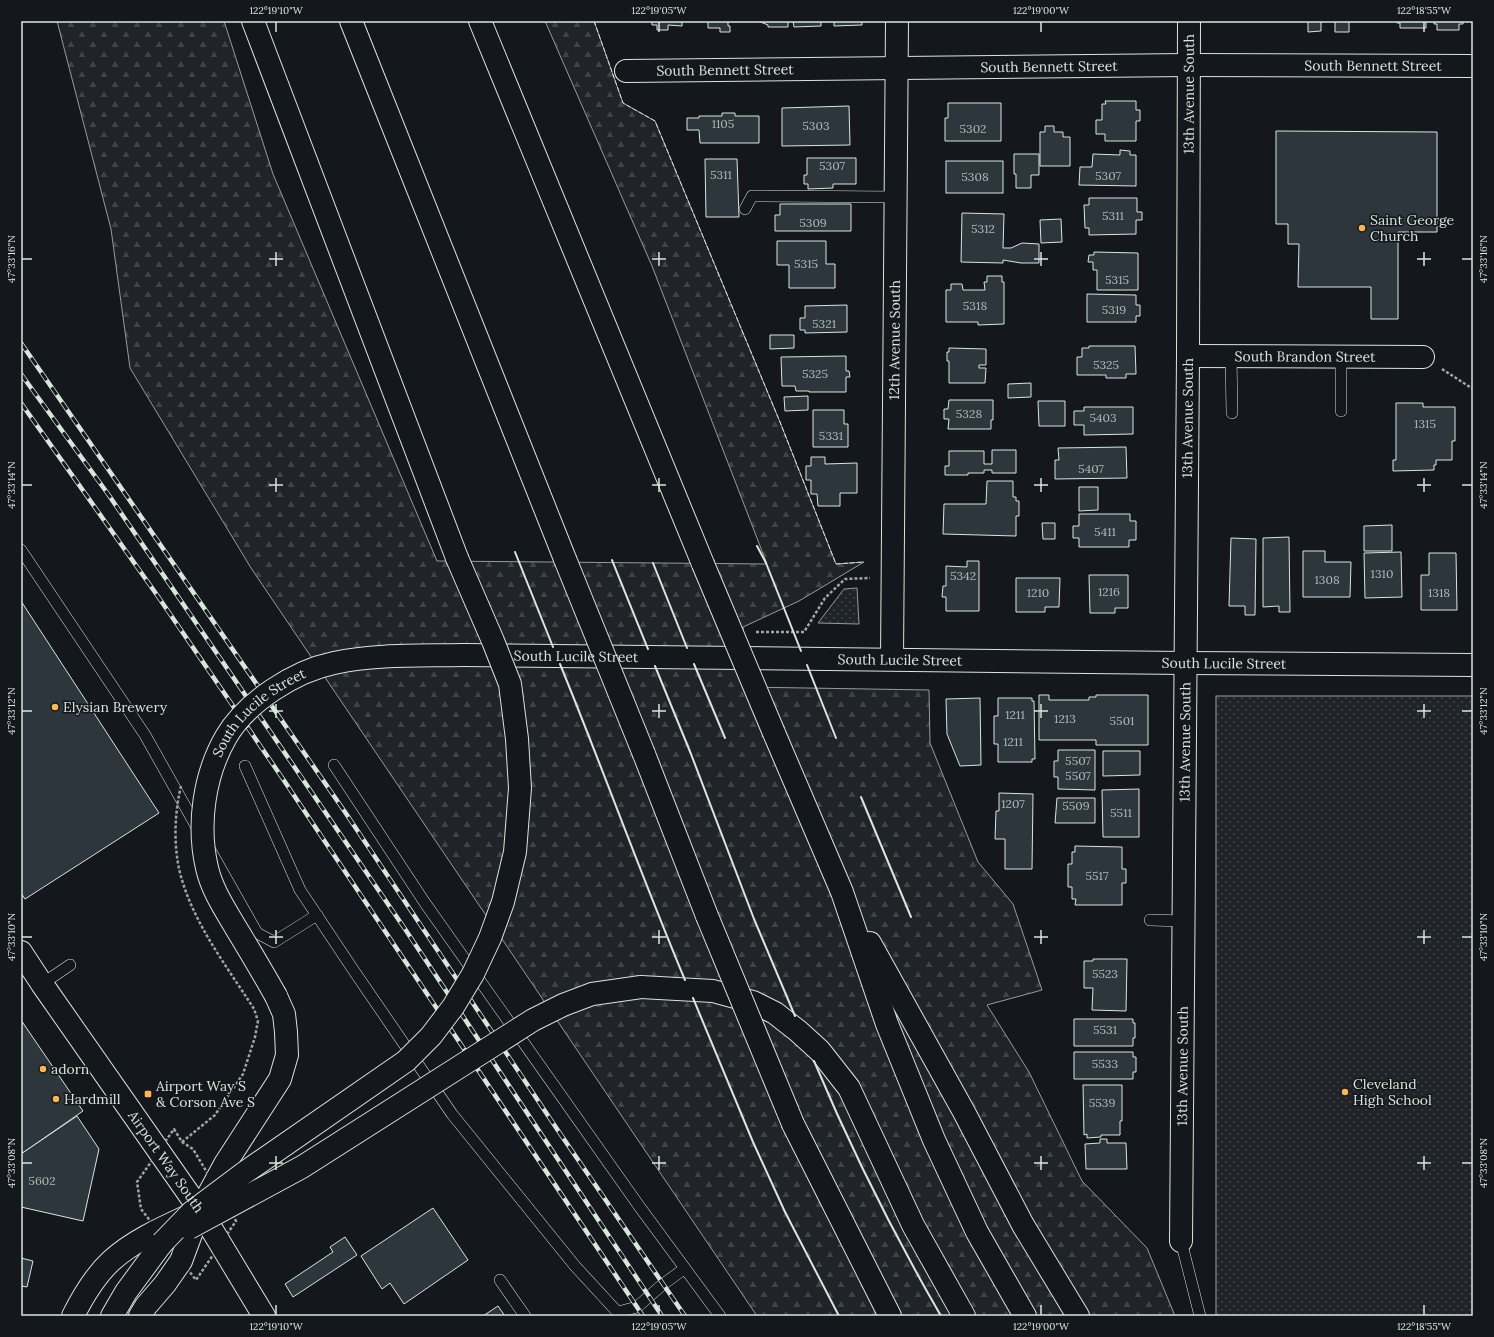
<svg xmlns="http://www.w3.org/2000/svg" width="1494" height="1337" font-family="Lora,serif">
<defs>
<pattern id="forest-firs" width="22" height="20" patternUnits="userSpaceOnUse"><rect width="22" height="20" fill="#202428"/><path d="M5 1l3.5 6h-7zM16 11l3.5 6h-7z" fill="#404447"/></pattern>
<pattern id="park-dots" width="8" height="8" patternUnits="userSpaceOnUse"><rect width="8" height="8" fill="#202428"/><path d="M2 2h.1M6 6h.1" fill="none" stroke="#404447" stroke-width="1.8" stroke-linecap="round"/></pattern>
</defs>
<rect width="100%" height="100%" fill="#14181c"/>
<path fill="url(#forest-firs)" stroke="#939e99" d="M 57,21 L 224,21 L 273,174 L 437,561 L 767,564 L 652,266 L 545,21 L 594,21 L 623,103 L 655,121 L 780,422 L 836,564 L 864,562 L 799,601 L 743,627 L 744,687 L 929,690 L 930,743 L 978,862 L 1013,904 L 1042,990 L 987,1005 L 1029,1072 L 1082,1181 L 1147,1248 L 1175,1316 L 757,1316 L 251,568 L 130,368 L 111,229 Z"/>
<g fill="url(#park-dots)" stroke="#939e99">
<path d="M 857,588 L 859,624 L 818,623 L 844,589 Z"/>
<rect x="1216" y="696" width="257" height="620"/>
</g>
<g fill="#2c363c" stroke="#d8e6dc">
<path d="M 652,21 L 682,21 L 682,26 L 668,25 L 668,30 L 657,30 L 657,25 L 652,25 Z"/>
<path d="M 708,21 L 728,21 L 728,26 L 730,26 L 730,32 L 720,32 L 720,28 L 708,28 Z"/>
<path d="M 758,21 L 788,21 L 788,27 L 768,27 L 768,25 Z"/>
<path d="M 793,21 L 821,21 L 821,26 L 794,27 Z"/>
<path d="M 834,21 L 862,21 L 862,25 L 834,26 Z"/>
<path d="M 1308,21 L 1321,21 L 1321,31 L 1308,32 Z"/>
<path d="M 1335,21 L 1352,21 L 1349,21 L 1349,32 L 1335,32 Z"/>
<path d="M 1397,21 L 1426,21 L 1426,28 L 1400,28 L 1400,23 L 1397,23 Z"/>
<path d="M 1434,21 L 1463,21 L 1463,24 L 1459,24 L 1459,30 L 1437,30 L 1437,24 L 1434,24 Z"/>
<path d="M 1105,101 L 1136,101 L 1136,110 L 1140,110 L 1140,121 L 1136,121 L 1136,141 L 1105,141 L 1105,134 L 1096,134 L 1096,120 L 1102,120 L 1102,104 L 1106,104 Z"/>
<path d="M 948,103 L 1001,103 L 1001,141 L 945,141 L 945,118 L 948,118 Z"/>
<path d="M 849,106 L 850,145 L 782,146 L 782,108 Z"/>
<path d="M 722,113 L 735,113 L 735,116 L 759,116 L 759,143 L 700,143 L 699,130 L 687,130 L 687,118 L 699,118 L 699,116 L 722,116 Z"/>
<path d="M 1045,126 L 1054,126 L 1054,132 L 1063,132 L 1063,137 L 1070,137 L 1070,166 L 1040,166 L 1040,132 L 1045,132 Z"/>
<path d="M 1276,131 L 1437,132 L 1437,232 L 1398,232 L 1398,319 L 1371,319 L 1371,287 L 1298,287 L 1299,244 L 1288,244 L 1288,224 L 1276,224 Z"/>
<path d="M 1120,150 L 1130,151 L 1130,155 L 1136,155 L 1136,186 L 1079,185 L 1080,167 L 1092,167 L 1093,154 L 1120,155 Z"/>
<path d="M 1014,154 L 1039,154 L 1039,175 L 1031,175 L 1031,188 L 1016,188 L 1016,174 L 1014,174 Z"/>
<path d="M 807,158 L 856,158 L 856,184 L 833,184 L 833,188 L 808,189 L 808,184 L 804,184 L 804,175 L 807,175 Z"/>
<path d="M 705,159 L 737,159 L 739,217 L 706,217 Z"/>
<rect x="946" y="161" width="57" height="32"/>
<path d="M 1089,198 L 1137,198 L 1137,212 L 1142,212 L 1142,220 L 1136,220 L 1136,234 L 1089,235 L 1089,228 L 1085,228 L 1084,205 L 1089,205 Z"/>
<path d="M 780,204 L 851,204 L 851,231 L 775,231 L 775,215 L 780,215 Z"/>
<path d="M 962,213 L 1004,214 L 1003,248 L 1011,248 L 1022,243 L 1039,244 L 1039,263 L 1021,263 L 1003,260 L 1003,263 L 961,262 Z"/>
<path d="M 1061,219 L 1062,242 L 1041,243 L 1040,220 Z"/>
<path d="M 777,241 L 826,241 L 826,264 L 835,264 L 835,288 L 789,288 L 789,265 L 777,265 Z"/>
<path d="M 1094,252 L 1138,253 L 1138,290 L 1097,290 L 1097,270 L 1093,270 L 1093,262 L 1088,262 L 1089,255 L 1094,255 Z"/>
<path d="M 987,276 L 1002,276 L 1002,282 L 1004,282 L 1004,324 L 978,325 L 978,322 L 946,322 L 946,290 L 951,290 L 951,284 L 962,284 L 963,290 L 985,290 L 984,282 L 987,282 Z"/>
<path d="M 1087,294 L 1136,295 L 1136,305 L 1140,305 L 1140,316 L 1136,316 L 1136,322 L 1087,322 Z"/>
<path d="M 847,305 L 847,332 L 805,333 L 805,330 L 800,330 L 800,318 L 805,318 L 805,306 Z"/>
<path d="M 770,335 L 794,335 L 794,348 L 770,349 Z"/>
<path d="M 1089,346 L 1135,346 L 1136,374 L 1126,374 L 1126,378 L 1106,378 L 1106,375 L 1077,375 L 1077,357 L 1082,357 L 1082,348 L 1089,348 Z"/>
<path d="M 949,348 L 986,349 L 986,365 L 979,365 L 979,368 L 986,368 L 985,383 L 949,383 L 949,361 L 947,361 L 947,352 L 949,352 Z"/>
<path d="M 846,356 L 846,371 L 849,371 L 850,377 L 846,377 L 846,392 L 809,392 L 809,391 L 796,391 L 795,386 L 782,386 L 781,357 Z"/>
<path d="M 1031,383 L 1031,397 L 1008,398 L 1008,384 Z"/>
<path d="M 808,396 L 808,410 L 785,411 L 784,397 Z"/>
<path d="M 949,400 L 993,400 L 993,420 L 991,420 L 991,429 L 948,429 L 949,419 L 944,419 L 944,409 L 948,409 Z"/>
<path d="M 1038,401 L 1065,401 L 1065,426 L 1039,426 Z"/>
<path d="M 1396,403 L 1423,403 L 1423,407 L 1455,407 L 1455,441 L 1452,441 L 1452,460 L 1436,460 L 1436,465 L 1434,465 L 1434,470 L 1393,471 L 1393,460 L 1396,460 Z"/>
<path d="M 1084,407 L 1133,407 L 1133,434 L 1084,435 L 1084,425 L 1074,425 L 1074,411 L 1084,411 Z"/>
<path d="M 813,410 L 844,410 L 844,424 L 848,424 L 848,447 L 813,447 Z"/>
<path d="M 1126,447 L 1127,478 L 1055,479 L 1055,460 L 1059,460 L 1058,448 Z"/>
<path d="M 992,450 L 1016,450 L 1016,473 L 992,473 L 992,470 L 984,470 L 984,473 L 968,473 L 968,475 L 945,475 L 945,466 L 949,466 L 949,451 L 984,451 L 984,464 L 992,464 Z"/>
<path d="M 811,457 L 825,457 L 825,464 L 857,463 L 857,493 L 840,493 L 840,506 L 818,506 L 817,494 L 811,494 L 811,480 L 806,480 L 806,466 L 811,466 Z"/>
<path d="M 987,481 L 1013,481 L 1013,497 L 1016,497 L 1016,501 L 1019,501 L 1019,516 L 1016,516 L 1016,536 L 943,534 L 944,504 L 986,504 Z"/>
<path d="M 1079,487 L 1098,487 L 1098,510 L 1079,511 Z"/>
<path d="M 1079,514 L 1130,514 L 1130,521 L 1136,521 L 1136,540 L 1129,540 L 1129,547 L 1079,547 L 1079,538 L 1073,538 L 1073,526 L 1079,526 Z"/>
<path d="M 1042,523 L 1055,523 L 1055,539 L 1043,539 Z"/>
<path d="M 1392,525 L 1392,551 L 1364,551 L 1364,526 Z"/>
<path d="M 1289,537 L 1290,612 L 1279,612 L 1279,606 L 1263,607 L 1263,538 Z"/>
<path d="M 1231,538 L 1256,539 L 1255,615 L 1245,615 L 1245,606 L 1229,606 Z"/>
<path d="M 1303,551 L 1325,551 L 1325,562 L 1351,562 L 1350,597 L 1303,597 Z"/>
<path d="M 1401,552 L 1402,597 L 1365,598 L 1364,553 Z"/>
<path d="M 1429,553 L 1456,553 L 1457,610 L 1421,610 L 1421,575 L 1429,575 Z"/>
<path d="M 967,561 L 979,561 L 979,611 L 946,611 L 946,597 L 942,597 L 943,586 L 946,586 L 946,566 L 967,567 Z"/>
<path d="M 1089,575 L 1128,575 L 1128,608 L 1115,608 L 1115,613 L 1090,613 Z"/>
<path d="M 1016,578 L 1060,578 L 1059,607 L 1045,607 L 1045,612 L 1016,612 Z"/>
<path d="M 21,601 L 159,813 L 25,899 L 21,893 Z"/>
<path d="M 1039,695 L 1049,695 L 1049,700 L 1089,700 L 1089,697 L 1096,697 L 1096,695 L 1148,695 L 1148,745 L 1096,745 L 1096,740 L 1039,740 Z"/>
<path d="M 980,698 L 981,765 L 960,766 L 947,734 L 946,699 Z"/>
<path d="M 998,698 L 1032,698 L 1032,701 L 1034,701 L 1035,759 L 1032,759 L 1032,762 L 998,762 L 998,744 L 994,744 L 994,716 L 998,716 Z"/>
<path d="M 1058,750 L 1095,750 L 1095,790 L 1058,789 L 1058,777 L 1054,777 L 1054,761 L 1058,761 Z"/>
<path d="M 1103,751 L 1140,751 L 1140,775 L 1103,776 Z"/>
<path d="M 1139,789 L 1139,837 L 1103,837 L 1102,790 Z"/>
<path d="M 999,793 L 1033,794 L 1032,869 L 1005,869 L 1005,839 L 995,839 L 996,811 L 999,811 Z"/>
<path d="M 1057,798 L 1095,798 L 1095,823 L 1055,823 Z"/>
<path d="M 1075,846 L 1122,847 L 1122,869 L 1126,869 L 1126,883 L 1122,883 L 1122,905 L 1075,905 L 1076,899 L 1072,899 L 1072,887 L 1068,887 L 1068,864 L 1072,864 L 1072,852 L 1075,852 Z"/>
<path d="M 1093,959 L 1127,959 L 1126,1011 L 1092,1010 L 1093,988 L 1084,988 L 1084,961 L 1093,961 Z"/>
<path d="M 1074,1019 L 1133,1019 L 1133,1023 L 1135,1023 L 1135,1038 L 1133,1038 L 1133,1046 L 1074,1046 Z"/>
<path d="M 21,1020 L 83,1111 L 21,1154 Z"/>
<path d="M 1074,1052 L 1133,1052 L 1133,1057 L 1136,1057 L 1136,1072 L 1133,1072 L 1133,1079 L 1074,1079 Z"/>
<path d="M 1083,1085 L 1122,1085 L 1122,1121 L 1120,1121 L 1120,1135 L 1101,1135 L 1101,1137 L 1087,1138 L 1087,1134 L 1084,1135 Z"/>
<path d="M 77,1116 L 99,1149 L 83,1221 L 21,1207 L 21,1154 Z"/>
<path d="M 1100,1139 L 1107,1139 L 1107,1143 L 1126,1143 L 1127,1169 L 1086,1169 L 1085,1144 L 1100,1143 Z"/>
<path d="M 433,1208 L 468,1260 L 404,1304 L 390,1283 L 382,1289 L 361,1256 Z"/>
<path d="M 345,1237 L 357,1255 L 293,1297 L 285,1284 L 333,1252 L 330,1247 Z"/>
<path d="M 21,1258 L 33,1261 L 27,1287 L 21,1286 Z"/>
<path d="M 498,1306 L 505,1316 L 483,1316 Z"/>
</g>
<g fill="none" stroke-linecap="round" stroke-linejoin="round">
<defs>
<g id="lane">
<path d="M 745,209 L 752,196 L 896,197"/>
<path d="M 1231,356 L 1232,413"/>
<path d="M 1341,357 L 1341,411"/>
<path d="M 21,550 L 145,735 L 199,831"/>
<path d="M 334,765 L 425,903 L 639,1206 L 720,1316"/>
<path d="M 245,766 L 300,890 L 354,971 L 452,1114 L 575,1266 L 621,1316"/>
<path d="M 210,850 L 257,933 L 274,942 L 317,915"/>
<path d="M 1150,920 L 1183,921"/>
<path d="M 42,984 L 70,965"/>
<path d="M 1181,1241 L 1200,1316"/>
<path d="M 500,1280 L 525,1316"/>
<path d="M 618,1312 L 637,1307 L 662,1285 L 684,1269"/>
</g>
<g id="street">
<path id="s1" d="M 626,71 L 1188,65 L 1473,66"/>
<path id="s2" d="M 1188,356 L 1423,357"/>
<path id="s3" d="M 892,659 L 897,21"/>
<path id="s4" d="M 1181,1241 L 1188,356 L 1189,21"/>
</g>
<g id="secondary">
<path id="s5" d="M 463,655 L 1185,663 L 1473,665"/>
<path id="s6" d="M 21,952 L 42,984 L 200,1210 L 264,1316"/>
<path d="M 73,1316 C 83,1296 95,1276 111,1261 C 133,1241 162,1228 188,1216"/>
<path d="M 140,1316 L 146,1306 L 165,1284 L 181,1261 L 200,1210 L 225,1164 L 280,1079 L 287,1055 L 286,1032 L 284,1014 L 276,996"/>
</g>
<g id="highway">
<path d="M 253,21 L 457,558"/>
<path d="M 351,21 L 565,559"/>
<path d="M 480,21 L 703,564"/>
<path d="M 774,733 L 842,892 L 887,1024 L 934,1140 L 977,1232 L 1025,1316"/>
<path d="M 644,754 L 707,916"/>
<path d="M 870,943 L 964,1112 L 1023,1225 L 1078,1316"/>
<path d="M 641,987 L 713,991 L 753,1002 L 775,1013 L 798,1031 L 820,1051 L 849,1088 L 913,1225 L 964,1316"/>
<path d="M 793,1124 L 890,1316"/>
<path d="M 112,1316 L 126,1292 L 162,1243"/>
</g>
</defs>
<use href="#lane" stroke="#d8e6dc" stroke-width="12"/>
<use href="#street" stroke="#d8e6dc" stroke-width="24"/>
<use href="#secondary" stroke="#d8e6dc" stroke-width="24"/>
<use href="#highway" stroke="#d8e6dc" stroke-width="24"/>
<g stroke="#9da8a2" stroke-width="2.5" stroke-dasharray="3 2" stroke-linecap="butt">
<path d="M 1442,369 L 1473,389"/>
<path d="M 756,632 L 804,632 L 825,598 L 845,579 L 870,578"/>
<path d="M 174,1129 L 182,1142 L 193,1149 L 236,1221 L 196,1280 L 141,1209 L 137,1182 Z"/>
<path d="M 182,1142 L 215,1115 L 243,1074 L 255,1037 L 258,1021"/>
</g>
<use href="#lane" stroke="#14181c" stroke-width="11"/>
<use href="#street" stroke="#14181c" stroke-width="22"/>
<use href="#secondary" stroke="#14181c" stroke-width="22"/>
<use href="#highway" stroke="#14181c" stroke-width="22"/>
<defs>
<g id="rail">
<path d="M 21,343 L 345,812 L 557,1129 L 685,1316"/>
<path d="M 21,374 L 108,494 L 405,929 L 662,1316"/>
<path d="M 21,403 L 157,595 L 283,779 L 643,1316"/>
</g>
</defs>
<use href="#rail" stroke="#d8e6dc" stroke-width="4.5"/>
<use href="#rail" stroke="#14181c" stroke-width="3" stroke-dasharray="9" stroke-linecap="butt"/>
<defs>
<g id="secondary-bridge">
<path id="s7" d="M 276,996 C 263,973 250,951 236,928 C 225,909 212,890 207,868 C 197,825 204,775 226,737 C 246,702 295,671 334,663 C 376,654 420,656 463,655"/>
</g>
<g id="highway-bridge">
<path d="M 565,559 L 644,754"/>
<path d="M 703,564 L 774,733"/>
<path d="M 707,916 L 793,1124"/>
<path d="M 189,1228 L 302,1167 L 533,1020 L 563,1005 L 592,994 L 641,987"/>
<path d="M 162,1243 L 192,1212 L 244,1173 L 406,1061 L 431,1036 L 453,1007 L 473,974 L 490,938 L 503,902 L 515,852 L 520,788 L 517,739 L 510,684 L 493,641 L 457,558"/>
</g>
</defs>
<use href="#secondary-bridge" stroke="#d8e6dc" stroke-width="24" stroke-linecap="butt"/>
<use href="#highway-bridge" stroke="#d8e6dc" stroke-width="24" stroke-linecap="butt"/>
<path stroke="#9da8a2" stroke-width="2.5" stroke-dasharray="3 2" stroke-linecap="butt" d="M 181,786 C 174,815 173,851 182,880 C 196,927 228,968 254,1009 L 258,1021"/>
<use href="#secondary-bridge" stroke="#14181c" stroke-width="22"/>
<use href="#highway-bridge" stroke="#14181c" stroke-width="22"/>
<path stroke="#d8e6dc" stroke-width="1" stroke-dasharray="5 2" stroke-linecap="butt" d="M 594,21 L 623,103 L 655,121 L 780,422 L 836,564 L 864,562"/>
<g stroke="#d8e6dc" stroke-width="2">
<path d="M 757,546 L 766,563 L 801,651"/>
<path d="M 515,552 L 553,647"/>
<path d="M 612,560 L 648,649"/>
<path d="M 653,563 L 687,648"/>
<path d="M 560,664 C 603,769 641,875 685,980"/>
<path d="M 694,664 L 725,738"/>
<path d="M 807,665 L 836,738"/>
<path d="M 655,666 L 691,754 L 754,919 L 795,1016"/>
<path d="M 861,797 L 911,917"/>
<path d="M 693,998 L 753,1142 L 785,1212 L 839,1316"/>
<path d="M 814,1061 C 851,1149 893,1233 941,1316"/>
</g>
</g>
<path fill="none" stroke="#d8e6dc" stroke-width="1.5" d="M 276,22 L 276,32M 659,22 L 659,32M 1041,22 L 1041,32M 1424,22 L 1424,32M 276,252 L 276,266M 659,252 L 659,266M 1041,252 L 1041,266M 1424,252 L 1424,266M 22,259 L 32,259M 269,259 L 283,259M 652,259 L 666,259M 1034,259 L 1048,259M 1417,259 L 1431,259M 1462,259 L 1472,259M 276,478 L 276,492M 659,478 L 659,492M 1041,478 L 1041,492M 1424,478 L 1424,492M 22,485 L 32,485M 269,485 L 283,485M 652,485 L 666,485M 1034,485 L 1048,485M 1417,485 L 1431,485M 1462,485 L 1472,485M 276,704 L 276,718M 659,704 L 659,718M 1041,704 L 1041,718M 1424,704 L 1424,718M 22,711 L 32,711M 269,711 L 283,711M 652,711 L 666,711M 1034,711 L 1048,711M 1417,711 L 1431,711M 1462,711 L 1472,711M 276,930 L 276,944M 659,930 L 659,944M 1041,930 L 1041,944M 1424,930 L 1424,944M 22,937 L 32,937M 269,937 L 283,937M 652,937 L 666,937M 1034,937 L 1048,937M 1417,937 L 1431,937M 1462,937 L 1472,937M 276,1156 L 276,1170M 659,1156 L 659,1170M 1041,1156 L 1041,1170M 1424,1156 L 1424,1170M 22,1163 L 32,1163M 269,1163 L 283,1163M 652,1163 L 666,1163M 1034,1163 L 1048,1163M 1417,1163 L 1431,1163M 1462,1163 L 1472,1163M 276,1305 L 276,1315M 659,1305 L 659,1315M 1041,1305 L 1041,1315M 1424,1305 L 1424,1315"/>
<g fill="#ffb74d" stroke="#14181c" stroke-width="1.5">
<circle cx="1362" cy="228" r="4"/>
<circle cx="55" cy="707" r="4"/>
<circle cx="43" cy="1069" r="4"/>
<circle cx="1345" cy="1092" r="4"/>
<rect x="144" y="1090" width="8" height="8" rx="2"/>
<circle cx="56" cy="1099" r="4"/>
</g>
<g text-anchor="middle" stroke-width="3" stroke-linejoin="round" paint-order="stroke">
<g font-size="12" fill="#adbab4">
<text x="723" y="128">1105</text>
<text x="816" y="130">5303</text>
<text x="973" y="133">5302</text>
<text x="832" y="170">5307</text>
<text x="721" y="179">5311</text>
<text x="1108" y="180">5307</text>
<text x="975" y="181">5308</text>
<text x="1113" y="220">5311</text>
<text x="813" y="227">5309</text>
<text x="983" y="233">5312</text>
<text x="806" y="268">5315</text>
<text x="1117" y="284">5315</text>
<text x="975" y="310">5318</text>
<text x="1114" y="314">5319</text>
<text x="824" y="328">5321</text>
<text x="1106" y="369">5325</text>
<text x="815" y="378">5325</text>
<text x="969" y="418">5328</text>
<text x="1103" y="422">5403</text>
<text x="1425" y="428">1315</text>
<text x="831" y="440">5331</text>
<text x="1091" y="473">5407</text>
<text x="1105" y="536">5411</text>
<text x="1382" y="578">1310</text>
<text x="963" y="580">5342</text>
<text x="1327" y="584">1308</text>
<text x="1109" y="596">1216</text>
<text x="1038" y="597">1210</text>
<text x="1439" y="597">1318</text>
<text x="1015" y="719">1211</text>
<text x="1065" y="723">1213</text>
<text x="1122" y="725">5501</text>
<text x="1013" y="746">1211</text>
<text x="1078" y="765">5507</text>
<text x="1078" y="780">5507</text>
<text x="1013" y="808">1207</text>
<text x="1076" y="810">5509</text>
<text x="1121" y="817">5511</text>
<text x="1097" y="880">5517</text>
<text x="1105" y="978">5523</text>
<text x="1105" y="1034">5531</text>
<text x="1105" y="1068">5533</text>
<text x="1102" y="1107">5539</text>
<text x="42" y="1185">5602</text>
</g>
<g font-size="14" fill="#d8e6dc" stroke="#14181c">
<text dy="5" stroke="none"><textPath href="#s1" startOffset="747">South Bennett Street</textPath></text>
<text dy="5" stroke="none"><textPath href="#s1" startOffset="423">South Bennett Street</textPath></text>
<text dy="5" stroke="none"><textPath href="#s1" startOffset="99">South Bennett Street</textPath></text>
<text dy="5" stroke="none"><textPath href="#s4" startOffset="1147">13th Avenue South</textPath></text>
<text dy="5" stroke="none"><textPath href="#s3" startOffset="319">12th Avenue South</textPath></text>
<text dy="5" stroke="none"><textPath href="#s2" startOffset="117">South Brandon Street</textPath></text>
<text dy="5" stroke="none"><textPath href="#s4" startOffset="823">13th Avenue South</textPath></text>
<text dy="5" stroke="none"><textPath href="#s5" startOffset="113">South Lucile Street</textPath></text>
<text dy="5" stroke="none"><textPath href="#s5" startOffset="437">South Lucile Street</textPath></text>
<text dy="5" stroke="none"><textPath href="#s5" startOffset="761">South Lucile Street</textPath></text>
<text dy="5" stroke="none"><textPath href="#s7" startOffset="322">South Lucile Street</textPath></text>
<text dy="5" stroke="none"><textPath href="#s4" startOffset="499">13th Avenue South</textPath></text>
<text dy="5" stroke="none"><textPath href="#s4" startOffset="175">13th Avenue South</textPath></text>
<text dy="5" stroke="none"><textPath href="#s6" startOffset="255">Airport Way South</textPath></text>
</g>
<g font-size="14" fill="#d8e6dc" stroke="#14181c" text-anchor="start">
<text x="1370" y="225">Saint George<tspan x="1370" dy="16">Church</tspan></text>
<text x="63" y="712">Elysian Brewery</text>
<text x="51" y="1074">adorn</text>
<text x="1353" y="1089">Cleveland<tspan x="1353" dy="16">High School</tspan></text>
<text x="156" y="1091">Airport Way S<tspan x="156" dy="16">&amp; Corson Ave S</tspan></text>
<text x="64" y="1104">Hardmill</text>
</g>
</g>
<rect width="1494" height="1337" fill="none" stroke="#14181c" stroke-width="44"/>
<rect x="22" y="22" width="1450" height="1293" fill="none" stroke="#d8e6dc" stroke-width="1.5"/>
<g font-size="10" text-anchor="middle" fill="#d8e6dc">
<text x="276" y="14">122°19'10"W</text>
<text x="659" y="14">122°19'05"W</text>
<text x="1041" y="14">122°19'00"W</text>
<text x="1424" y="14">122°18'55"W</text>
<text transform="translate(11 259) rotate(-90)" y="4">47°33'16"N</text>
<text transform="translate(1483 259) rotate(-90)" y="4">47°33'16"N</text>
<text transform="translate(11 485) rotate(-90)" y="4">47°33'14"N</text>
<text transform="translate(1483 485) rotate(-90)" y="4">47°33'14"N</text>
<text transform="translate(11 711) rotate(-90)" y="4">47°33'12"N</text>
<text transform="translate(1483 711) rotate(-90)" y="4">47°33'12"N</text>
<text transform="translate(11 937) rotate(-90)" y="4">47°33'10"N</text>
<text transform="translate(1483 937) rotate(-90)" y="4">47°33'10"N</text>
<text transform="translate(11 1163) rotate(-90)" y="4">47°33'08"N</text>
<text transform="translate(1483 1163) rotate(-90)" y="4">47°33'08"N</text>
<text x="276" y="1330">122°19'10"W</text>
<text x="659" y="1330">122°19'05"W</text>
<text x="1041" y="1330">122°19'00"W</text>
<text x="1424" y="1330">122°18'55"W</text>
</g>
</svg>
